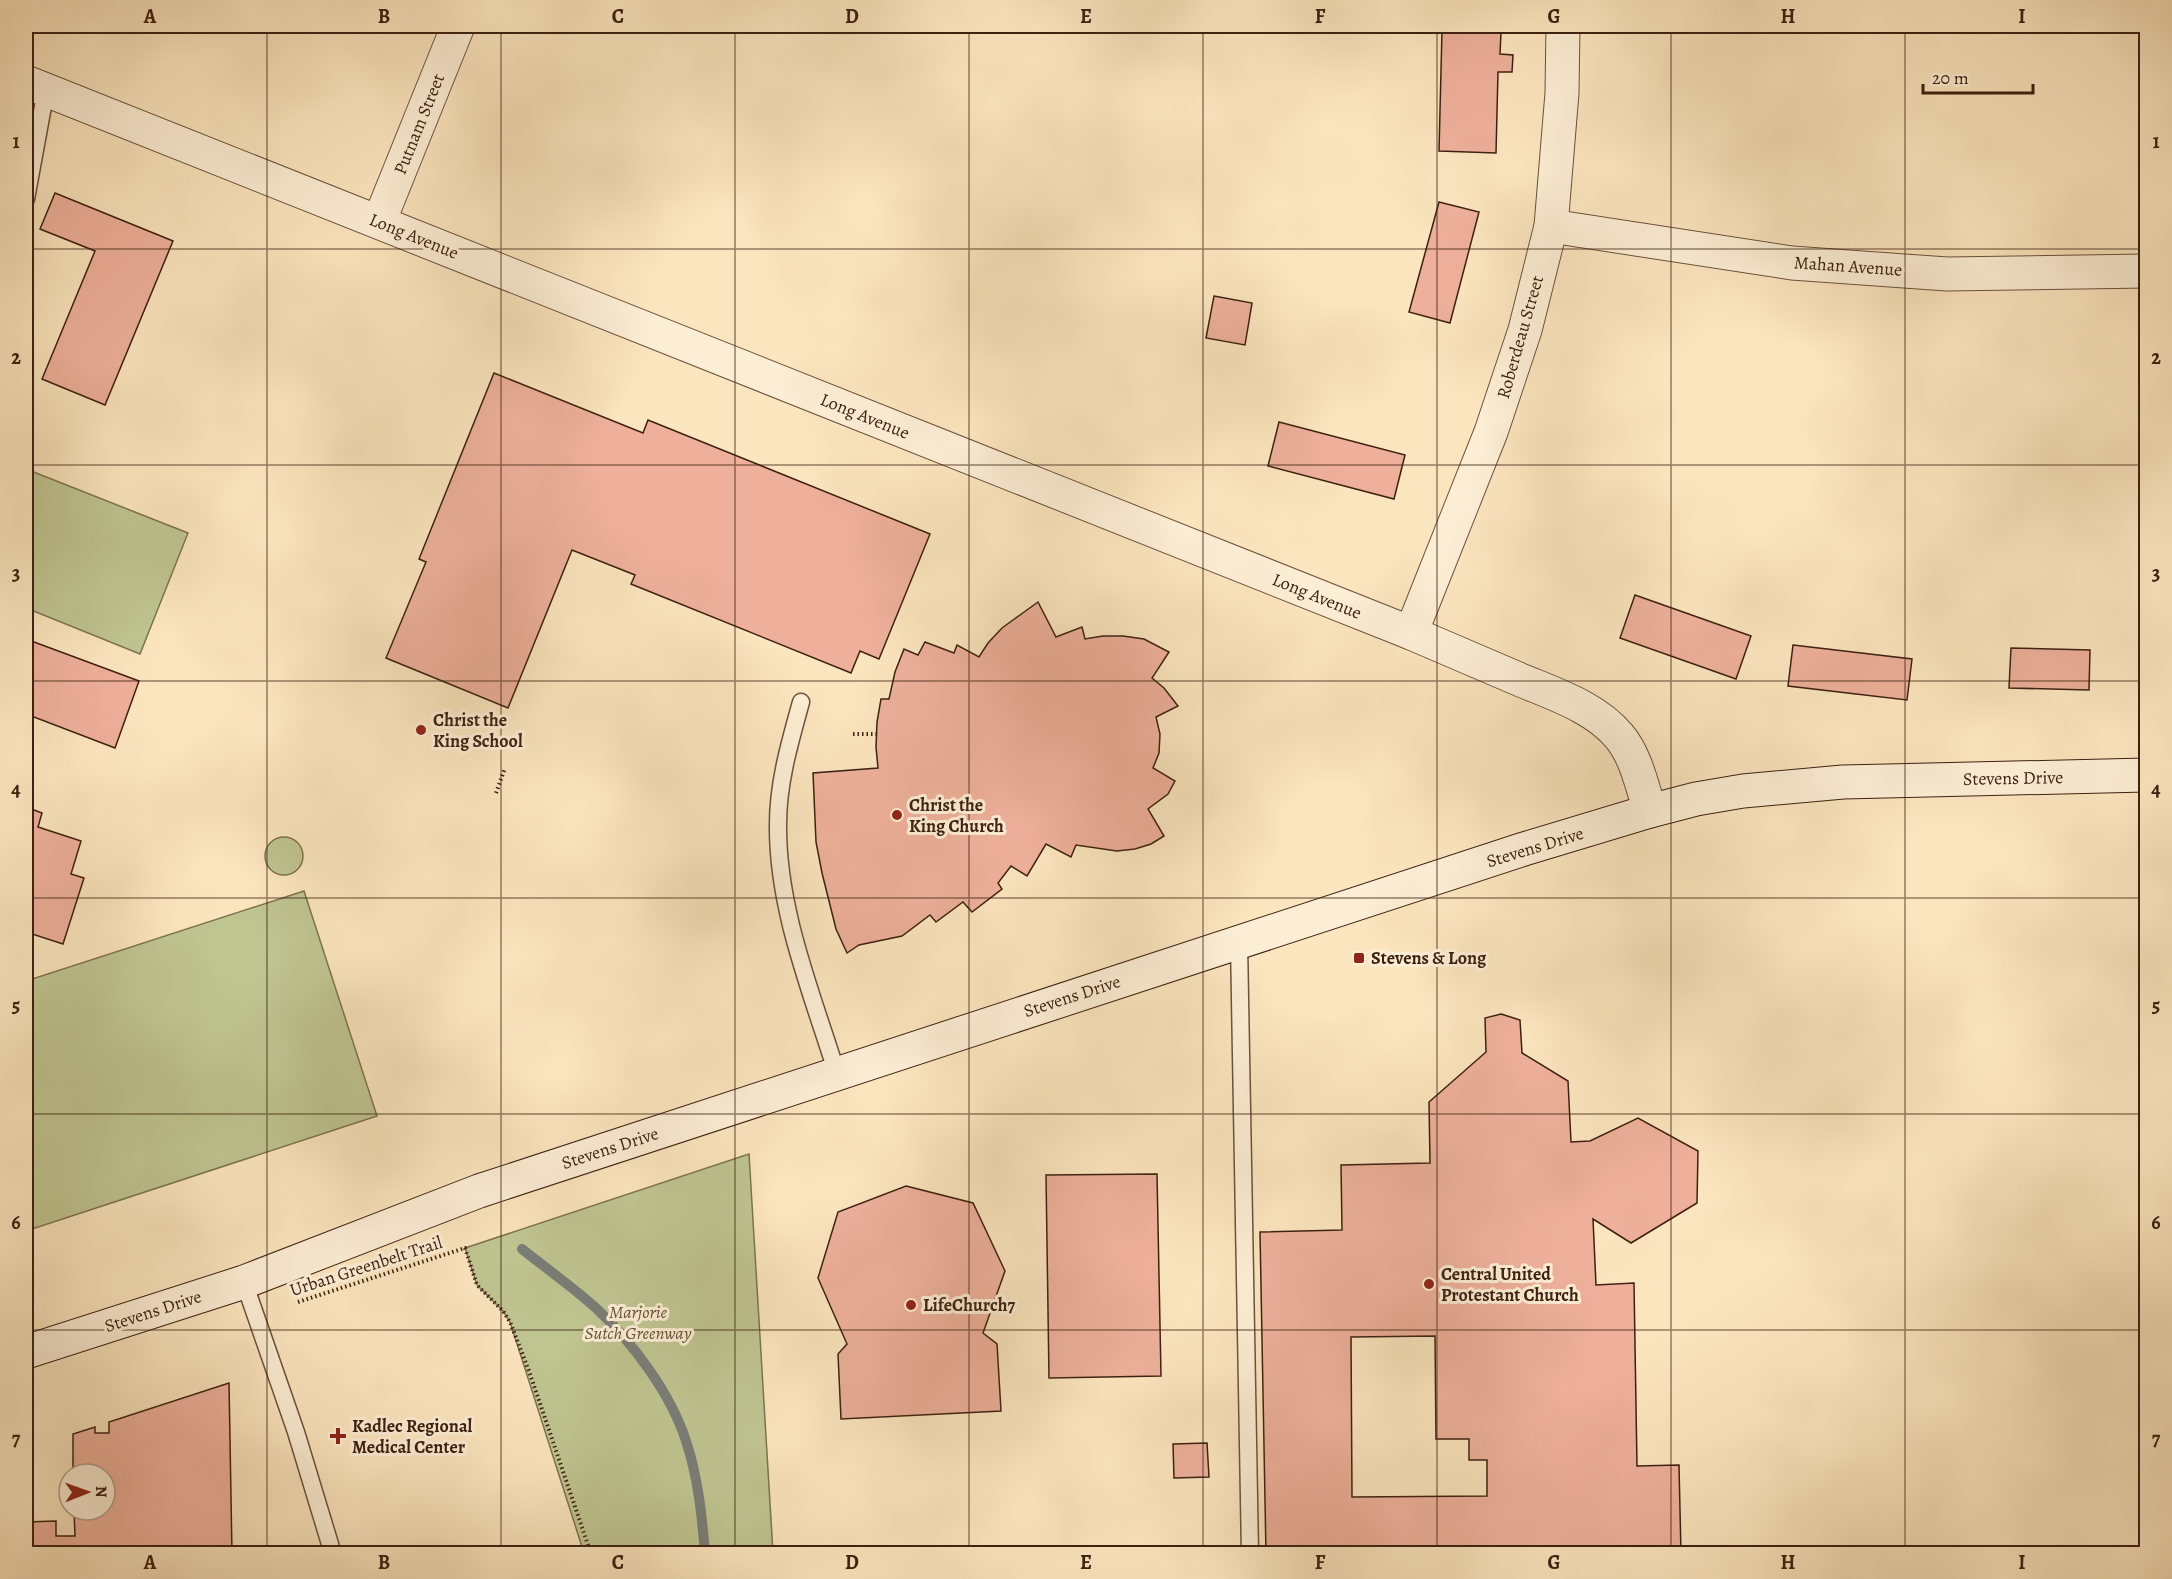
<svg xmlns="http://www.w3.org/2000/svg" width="2172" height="1579" font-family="Alegreya,serif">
<rect width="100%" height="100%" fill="#fbe5be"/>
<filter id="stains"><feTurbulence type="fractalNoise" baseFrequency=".00333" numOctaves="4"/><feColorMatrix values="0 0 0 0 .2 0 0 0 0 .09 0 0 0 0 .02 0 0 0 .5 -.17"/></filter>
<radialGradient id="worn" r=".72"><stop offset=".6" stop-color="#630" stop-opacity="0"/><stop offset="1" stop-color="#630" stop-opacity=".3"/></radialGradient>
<g fill="#bfc591" stroke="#7e7251" stroke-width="1.5">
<path d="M 26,469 L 188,533 L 140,654 L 26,608 Z"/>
<circle cx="284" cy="856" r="19"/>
<path d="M 304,891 L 377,1116 L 26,1231 L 26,981 Z"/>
<path d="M 749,1154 L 773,1553 L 584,1553 L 510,1322 L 503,1311 L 477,1285 L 465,1248 Z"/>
</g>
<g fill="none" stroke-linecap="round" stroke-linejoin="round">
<path stroke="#7a7e78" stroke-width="10" d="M 522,1249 C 547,1269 574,1288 597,1309 C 633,1343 671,1394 686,1441 C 698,1477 702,1516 705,1554"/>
</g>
<g fill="#eeb09b" stroke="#3d2011" stroke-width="1.5" fill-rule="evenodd">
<path d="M 1442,31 L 1501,32 L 1500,54 L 1513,55 L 1512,72 L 1498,72 L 1496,153 L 1439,151 Z"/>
<path d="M 55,193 L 173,241 L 105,405 L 42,379 L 95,251 L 40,229 Z"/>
<path d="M 1439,202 L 1479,212 L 1450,323 L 1409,312 Z"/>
<path d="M 1214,296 L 1252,303 L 1245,345 L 1206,338 Z"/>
<path d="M 494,373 L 643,433 L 648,420 L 930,534 L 879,659 L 860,651 L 851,673 L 631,584 L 635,575 L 572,550 L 508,708 L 386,658 L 426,562 L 419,559 Z"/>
<path d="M 1279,422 L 1405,455 L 1394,499 L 1268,466 Z"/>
<path d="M 1635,595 L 1751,636 L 1736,679 L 1620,638 Z"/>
<path d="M 1038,602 L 1056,637 L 1082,627 L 1085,639 L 1103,636 L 1123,636 L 1144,639 L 1169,652 L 1152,678 L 1164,688 L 1178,706 L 1156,717 L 1160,734 L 1159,753 L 1153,768 L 1175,781 L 1168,794 L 1148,809 L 1164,836 L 1151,844 L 1135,849 L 1117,851 L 1076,845 L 1071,857 L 1046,844 L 1027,876 L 1011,866 L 998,883 L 1002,889 L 972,912 L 963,902 L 936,922 L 930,915 L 902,936 L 859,945 L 847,953 L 836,929 L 822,873 L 816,842 L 813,773 L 878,768 L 876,747 L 877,722 L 881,699 L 889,699 L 895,672 L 904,649 L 918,655 L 925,642 L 954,653 L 957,645 L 979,657 L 988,643 L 1002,628 Z"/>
<path d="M 26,639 L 139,681 L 115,748 L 26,714 Z"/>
<path d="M 1793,645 L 1912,659 L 1907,700 L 1788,686 Z"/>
<path d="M 2011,648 L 2090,650 L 2089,690 L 2009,688 Z"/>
<path d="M 26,807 L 42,813 L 38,827 L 81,841 L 71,874 L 84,878 L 63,944 L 26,932 Z"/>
<path d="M 1501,1014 L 1520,1020 L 1522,1053 L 1568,1081 L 1571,1142 L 1590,1141 L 1638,1118 L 1698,1151 L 1697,1203 L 1631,1243 L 1593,1219 L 1596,1285 L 1634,1283 L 1637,1466 L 1679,1465 L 1681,1554 L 1266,1554 L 1260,1232 L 1342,1230 L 1341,1165 L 1430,1163 L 1429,1102 L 1486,1052 L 1485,1018 ZM 1435,1336 L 1436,1439 L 1469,1439 L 1469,1460 L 1487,1460 L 1487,1496 L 1352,1497 L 1351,1337 Z"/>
<path d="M 1157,1174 L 1161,1376 L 1049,1378 L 1046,1175 Z"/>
<path d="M 906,1186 L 973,1203 L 1005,1271 L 983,1333 L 997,1344 L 1001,1411 L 841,1419 L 838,1354 L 847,1344 L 818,1278 L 838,1212 Z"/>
<path d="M 229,1383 L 232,1554 L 26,1554 L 26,1522 L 56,1521 L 56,1536 L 75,1536 L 74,1510 L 105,1510 L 105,1474 L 73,1474 L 73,1434 L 95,1427 L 95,1433 L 109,1433 L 109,1422 Z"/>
<path d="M 1207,1443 L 1209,1477 L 1174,1478 L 1173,1444 Z"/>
</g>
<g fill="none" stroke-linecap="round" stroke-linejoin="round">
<defs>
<g id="service">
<path d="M 26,199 L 46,90"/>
<path d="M 801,702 C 790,742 778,782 778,824 C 777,910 812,993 837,1074"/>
<path d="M 1239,943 L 1250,1554"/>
<path d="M 244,1282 L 296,1432 L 333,1554"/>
</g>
<g id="minor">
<path d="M 379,222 L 458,26"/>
<path d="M 1551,226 L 1792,263 L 1947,274 L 2146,271"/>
<path d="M 1411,633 L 1491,432 L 1525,330 L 1551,226 L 1562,93 L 1563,26"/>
</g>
<path id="tertiary" d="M 26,82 L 1411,633 C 1446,648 1481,663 1516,678 C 1551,693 1594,706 1619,736 C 1636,756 1642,786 1650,811"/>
<path id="secondary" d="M 26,1352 L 244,1282 L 479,1191 L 1524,849 L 1650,811 L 1696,799 L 1743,791 L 1843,782 L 2146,775"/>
</defs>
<use href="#service" stroke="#6c513c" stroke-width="19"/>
<use href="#minor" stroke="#6c513c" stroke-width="35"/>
<use href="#tertiary" stroke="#6c513c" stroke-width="35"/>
<use href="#secondary" stroke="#3d2011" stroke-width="35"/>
<g stroke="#3d2011" stroke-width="4" stroke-dasharray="1.5 3" stroke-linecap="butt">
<path d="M 853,734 L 880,734"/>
<path d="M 496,793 L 505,768"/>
<path d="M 298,1302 L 465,1248 L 477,1285 L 503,1311 L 510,1322 L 529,1371 L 591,1554"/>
</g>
<use href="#service" stroke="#fceed5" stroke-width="16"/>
<use href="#minor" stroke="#fceed5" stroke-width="33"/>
<use href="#tertiary" stroke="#fceed5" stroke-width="33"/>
<use href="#secondary" stroke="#fceed5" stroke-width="33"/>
</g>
<path fill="none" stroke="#3d2011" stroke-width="1.5" stroke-opacity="0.55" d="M 267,26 L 267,1554M 501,26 L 501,1554M 735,26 L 735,1554M 969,26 L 969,1554M 1203,26 L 1203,1554M 1437,26 L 1437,1554M 1671,26 L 1671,1554M 1905,26 L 1905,1554M 26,249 L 2146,249M 26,465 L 2146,465M 26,681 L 2146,681M 26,898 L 2146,898M 26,1114 L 2146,1114M 26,1330 L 2146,1330"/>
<g fill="#8f2418" stroke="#fceed5" stroke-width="2">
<circle cx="421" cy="730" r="6"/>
<circle cx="897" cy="815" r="6"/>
<rect x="1353" y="952" width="12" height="12" rx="3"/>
<circle cx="1429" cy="1284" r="6"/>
<circle cx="911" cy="1305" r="6"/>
<path d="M335 1427h6v6h6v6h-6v6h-6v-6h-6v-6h6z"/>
</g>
<g text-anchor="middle" stroke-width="6" stroke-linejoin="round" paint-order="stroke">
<g font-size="18" fill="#3d2011" stroke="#fceed5">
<text transform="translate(419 124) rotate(-68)" y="6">Putnam Street</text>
<text transform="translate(414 236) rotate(22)" y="6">Long Avenue</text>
<text transform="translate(1848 266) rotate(4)" y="6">Mahan Avenue</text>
<text transform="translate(1520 337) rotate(-74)" y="6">Roberdeau Street</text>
<text transform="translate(865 416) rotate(22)" y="6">Long Avenue</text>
<text transform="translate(1317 596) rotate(22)" y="6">Long Avenue</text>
<text transform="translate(2013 778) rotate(-1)" y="6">Stevens Drive</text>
<text transform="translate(1535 847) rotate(-17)" y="6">Stevens Drive</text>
<text transform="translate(1072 996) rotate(-18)" y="6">Stevens Drive</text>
<text transform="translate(610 1148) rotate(-18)" y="6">Stevens Drive</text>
<text transform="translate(366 1266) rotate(-18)" y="6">Urban Greenbelt Trail</text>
<text transform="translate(153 1311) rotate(-18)" y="6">Stevens Drive</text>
</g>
<g font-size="18" font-weight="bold" fill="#3d2011" stroke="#fceed5" text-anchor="start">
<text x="433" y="726">Christ the<tspan x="433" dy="21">King School</tspan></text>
<text x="909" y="811">Christ the<tspan x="909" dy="21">King Church</tspan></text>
<text x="1371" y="964">Stevens &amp; Long</text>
<text x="1441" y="1280">Central United<tspan x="1441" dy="21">Protestant Church</tspan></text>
<text x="923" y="1311">LifeChurch7</text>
<text x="352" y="1432">Kadlec Regional<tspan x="352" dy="21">Medical Center</tspan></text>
</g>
<g font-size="18" font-style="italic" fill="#645237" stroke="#fceed5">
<text x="638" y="1318">Marjorie<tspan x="638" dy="21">Sutch Greenway</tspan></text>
</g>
</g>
<rect width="2172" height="1579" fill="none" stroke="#fbe5be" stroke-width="66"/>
<g transform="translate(87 1492) rotate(89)"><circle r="28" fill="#fceed5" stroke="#b09c87" stroke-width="1.5"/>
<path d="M0-4.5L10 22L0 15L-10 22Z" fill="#8f2418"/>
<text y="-9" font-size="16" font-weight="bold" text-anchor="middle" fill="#3d2011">N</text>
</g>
<path d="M1923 84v9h110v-9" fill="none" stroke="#3d2011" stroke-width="3"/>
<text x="1932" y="84" font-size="18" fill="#3d2011" stroke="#fceed5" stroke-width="4.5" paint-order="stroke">20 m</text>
<rect x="33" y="33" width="2106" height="1513" fill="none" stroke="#3d2011" stroke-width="2"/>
<g font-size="20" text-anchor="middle" font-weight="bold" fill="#3d2011">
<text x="150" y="23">A</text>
<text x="384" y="23">B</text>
<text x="618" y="23">C</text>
<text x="852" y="23">D</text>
<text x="1086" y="23">E</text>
<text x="1320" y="23">F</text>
<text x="1554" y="23">G</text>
<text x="1788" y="23">H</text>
<text x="2022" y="23">I</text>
<text x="16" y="148">1</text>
<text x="2156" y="148">1</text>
<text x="16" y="364">2</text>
<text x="2156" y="364">2</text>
<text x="16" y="580">3</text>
<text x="2156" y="580">3</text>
<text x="16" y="796">4</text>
<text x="2156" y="796">4</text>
<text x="16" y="1012">5</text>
<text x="2156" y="1012">5</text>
<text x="16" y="1229">6</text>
<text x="2156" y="1229">6</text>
<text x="16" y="1445">7</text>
<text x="2156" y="1445">7</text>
<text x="150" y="1569">A</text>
<text x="384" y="1569">B</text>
<text x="618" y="1569">C</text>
<text x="852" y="1569">D</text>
<text x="1086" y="1569">E</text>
<text x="1320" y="1569">F</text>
<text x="1554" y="1569">G</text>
<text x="1788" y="1569">H</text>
<text x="2022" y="1569">I</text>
</g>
<rect width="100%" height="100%" filter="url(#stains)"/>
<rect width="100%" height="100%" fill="url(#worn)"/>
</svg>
